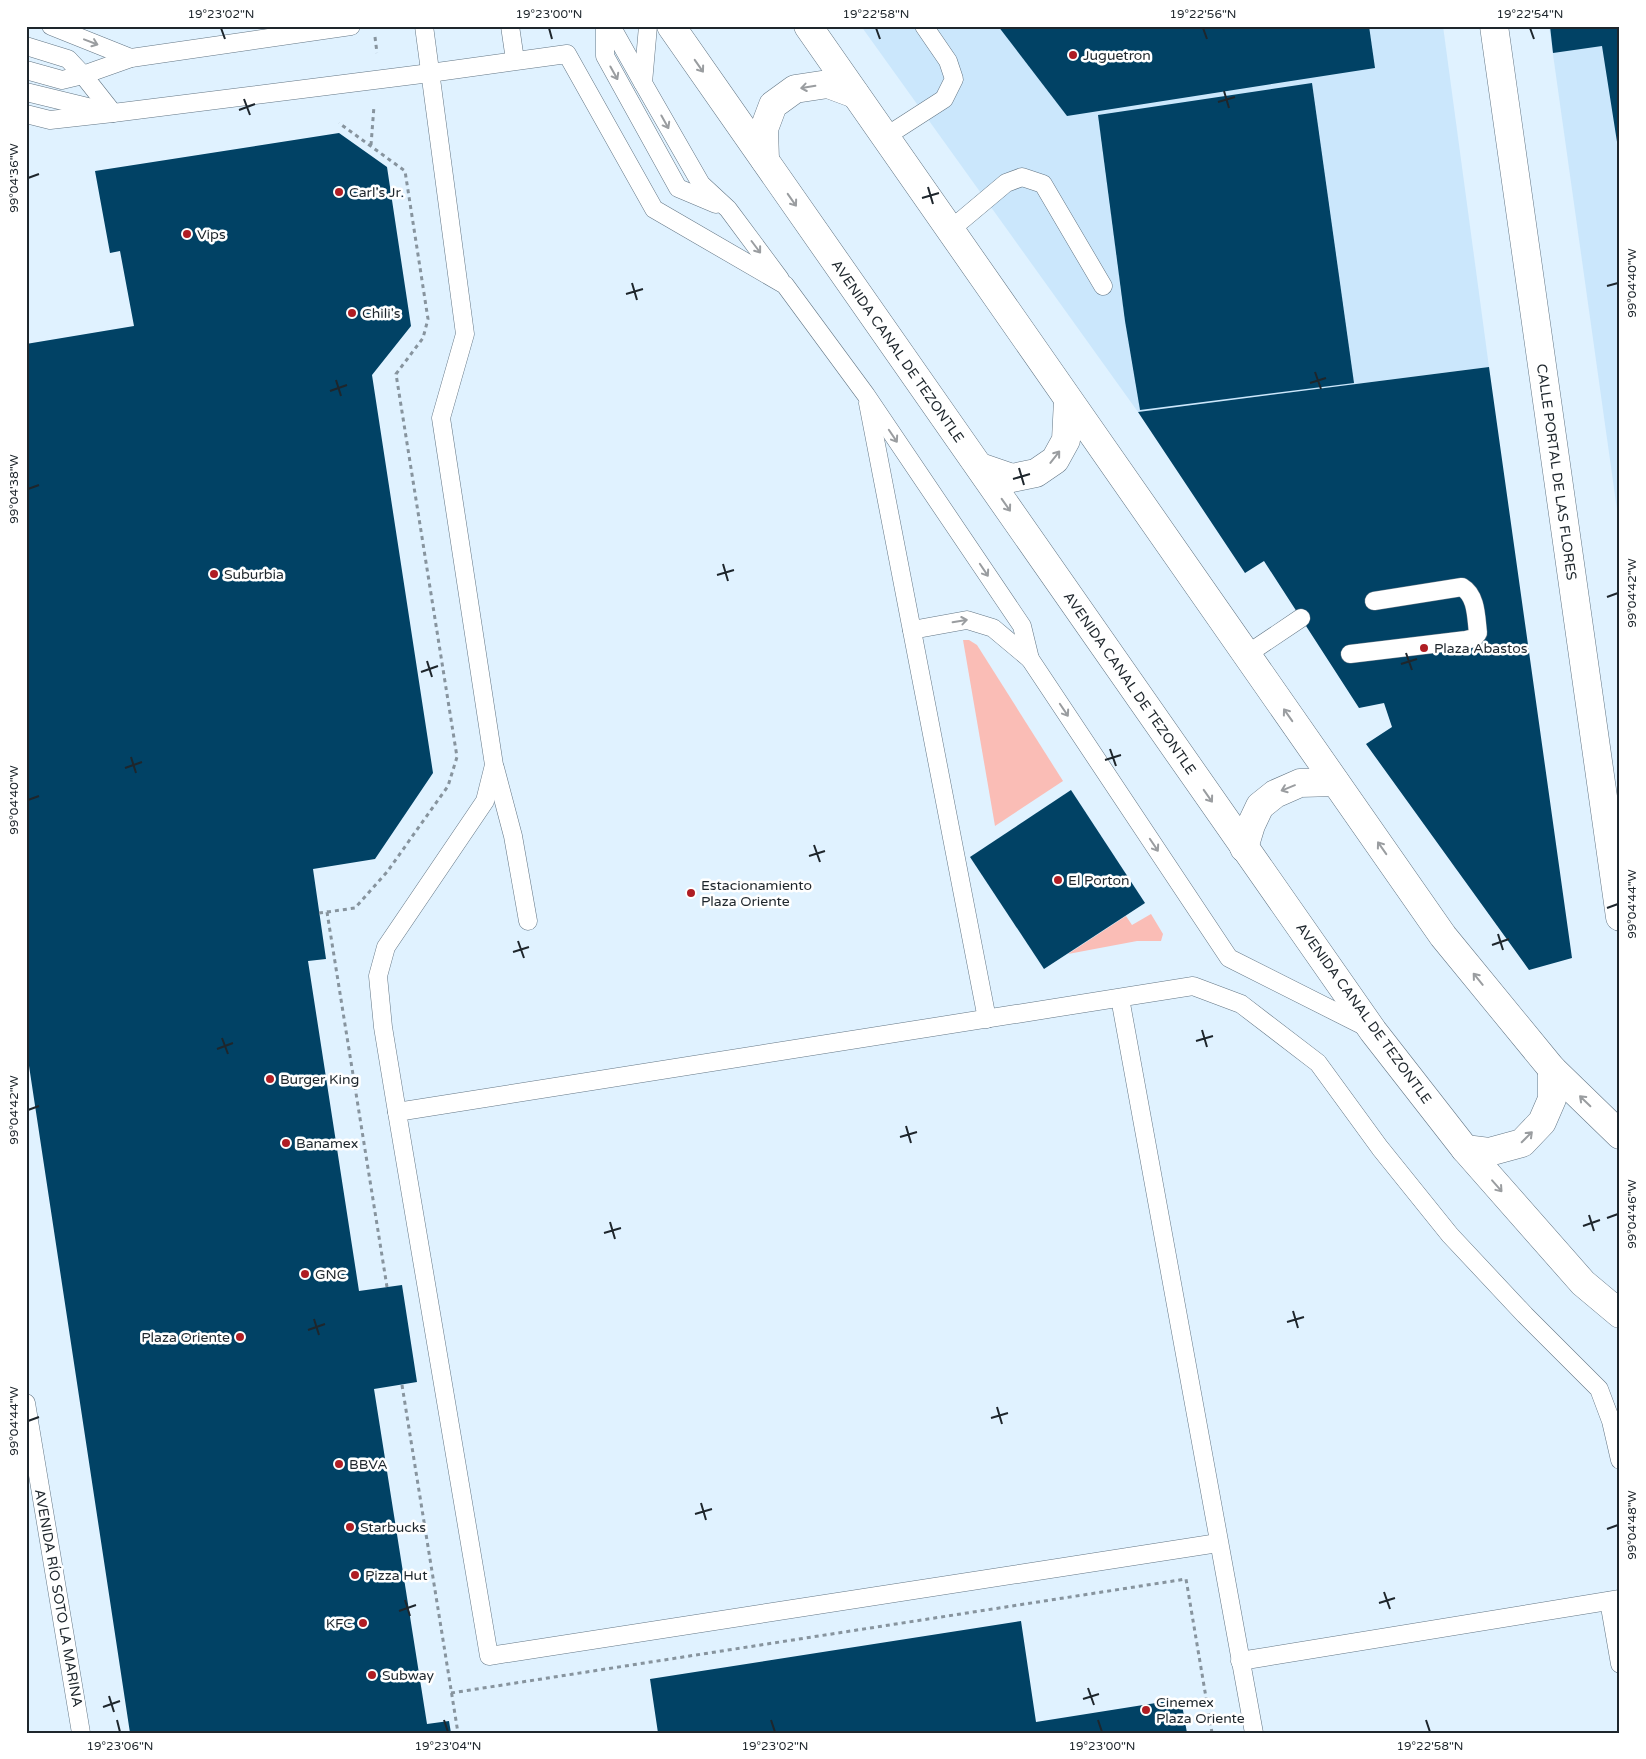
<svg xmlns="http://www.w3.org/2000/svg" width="1646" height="1759" font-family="'Varela Round',sans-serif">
<rect width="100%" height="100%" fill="#e0f2ff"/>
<g fill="#cbe7fc">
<path d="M 861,26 L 1443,26 L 1489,367 L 1138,412 Z"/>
<path d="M 1549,26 L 1620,26 L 1620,531 Z"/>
</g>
<g fill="#fabdb6">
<path d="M 963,640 L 969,640 L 977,645 L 1063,781 L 995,826 Z"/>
<path d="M 1151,914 L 1163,934 L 1161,941 L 1137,941 L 1068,954 L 1126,916 L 1132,925 Z"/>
</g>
<g fill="#014265">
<path d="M 998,26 L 1369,26 L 1375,68 L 1067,116 Z"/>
<path d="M 1550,26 L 1620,26 L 1620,161 L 1602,46 L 1553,53 Z"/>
<path d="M 1312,83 L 1354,383 L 1140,410 L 1125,321 L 1098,115 Z"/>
<path d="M 339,133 L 387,167 L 411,326 L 372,375 L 433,773 L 375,859 L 313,869 L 326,959 L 308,961 L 359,1291 L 402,1285 L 417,1382 L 374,1389 L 427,1724 L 449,1721 L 451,1733 L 130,1733 L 26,1046 L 26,344 L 134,326 L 120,251 L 110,253 L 95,171 Z"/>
<path d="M 1489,367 L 1572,958 L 1529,970 L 1366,744 L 1392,727 L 1384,703 L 1359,708 L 1264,561 L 1245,573 L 1138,412 Z"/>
<path d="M 1071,790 L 1145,903 L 1044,969 L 970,857 Z"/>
<path d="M 1021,1621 L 1036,1722 L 1181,1699 L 1187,1733 L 658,1733 L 650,1679 Z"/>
</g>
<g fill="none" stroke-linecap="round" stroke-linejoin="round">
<defs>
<g id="lane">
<path d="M 51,26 L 131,58"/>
<path d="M 510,26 L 515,60"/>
<path d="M 605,26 L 605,56 L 678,188 L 716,204"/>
<path d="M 611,26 L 643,83"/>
<path d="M 648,26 L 643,83 L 701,184 L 728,209 L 780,279"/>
<path d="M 26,46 L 68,59 L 83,75 L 113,113"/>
<path d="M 26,70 L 62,80 L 83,75 L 131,58 L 351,26"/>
<path d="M 26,92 L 100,110"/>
<path d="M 26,114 L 50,120 L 113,113 L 430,73 L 567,54 L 654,209 L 785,285 L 866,395 L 1022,626 L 1030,659 L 1229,958 L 1368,1028"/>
<path d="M 885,137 L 944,99 L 954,79 L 948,61 L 924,26"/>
<path d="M 950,230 L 1006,183 L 1022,177 L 1043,184 L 1103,286"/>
<path d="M 868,403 L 987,1019"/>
<path d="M 912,630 L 967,620 L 993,628 L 1030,659"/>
<path d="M 1350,654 L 1466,640 L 1474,638 L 1478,633 C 1476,618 1477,596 1462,587 L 1374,601"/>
<path d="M 1246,655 L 1301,618"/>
<path d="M 495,768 L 513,836 L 528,921"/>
<path d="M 1120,998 L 1254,1733"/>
<path d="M 397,1112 L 383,1027 L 378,976 L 386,947 L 485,801 L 494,765 L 441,418 L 465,334 L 424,26"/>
<path d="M 26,1403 L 81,1733"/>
<path d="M 1218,1543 L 489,1656 L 397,1112 L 1193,986 L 1241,1004 L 1318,1063 L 1380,1148 L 1450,1235 L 1525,1315 L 1599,1389 L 1611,1421 L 1620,1460"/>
<path d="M 1609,1601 L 1620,1664"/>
<path d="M 1240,1661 L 1620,1599"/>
</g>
<path id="street" d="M 1494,26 L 1620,917"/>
<g id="secondary">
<path d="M 671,26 L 1373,1031 L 1465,1149 L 1583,1283 L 1620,1314"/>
<path d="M 808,26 L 1443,936 L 1552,1069 L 1620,1135"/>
<path d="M 765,160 L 764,129 L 773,105 L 795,89 L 828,84 L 855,94"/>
<path d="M 980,467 L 1012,478 L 1036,473 L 1055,460 L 1066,440 L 1068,400"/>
<path d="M 1244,848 L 1251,825 L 1260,806 L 1275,794 L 1300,783 L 1335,782"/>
<path d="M 1465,1149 L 1489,1152 L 1522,1143 L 1542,1122 L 1552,1099 L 1552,1069"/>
</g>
</defs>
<use href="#lane" stroke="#637685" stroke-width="19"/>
<use href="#street" stroke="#637685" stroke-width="29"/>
<use href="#secondary" stroke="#637685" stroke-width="29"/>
<g stroke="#87949e" stroke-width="3" stroke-dasharray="4 4" stroke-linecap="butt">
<path d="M 375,37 L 377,53"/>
<path d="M 371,145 L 374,106"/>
<path d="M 327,912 L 355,908 L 387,872 L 448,786 L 457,757 L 396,374 L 423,338 L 428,319 L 405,171 L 339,123"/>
<path d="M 319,913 L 327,912 L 387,1287"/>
<path d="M 402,1385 L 458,1733"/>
<path d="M 451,1693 L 1186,1579 L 1212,1733"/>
</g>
<use href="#lane" stroke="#fff" stroke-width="18"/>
<use href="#street" stroke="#fff" stroke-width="28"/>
<use href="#secondary" stroke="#fff" stroke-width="28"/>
</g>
<defs><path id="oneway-shaft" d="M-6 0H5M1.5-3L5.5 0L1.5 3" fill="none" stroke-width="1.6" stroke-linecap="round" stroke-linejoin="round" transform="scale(1.25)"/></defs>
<g stroke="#9a9da0">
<use href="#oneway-shaft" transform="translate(91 42) rotate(21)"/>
<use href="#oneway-shaft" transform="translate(699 66) rotate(55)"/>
<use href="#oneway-shaft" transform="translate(614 73) rotate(61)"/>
<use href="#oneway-shaft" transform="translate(808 87) rotate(171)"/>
<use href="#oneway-shaft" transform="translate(665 122) rotate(61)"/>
<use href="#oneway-shaft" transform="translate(792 200) rotate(55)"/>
<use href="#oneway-shaft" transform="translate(756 247) rotate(53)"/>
<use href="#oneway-shaft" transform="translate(893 436) rotate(56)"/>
<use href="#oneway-shaft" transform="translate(1055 457) rotate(-52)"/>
<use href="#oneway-shaft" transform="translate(1006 505) rotate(55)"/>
<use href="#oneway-shaft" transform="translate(984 570) rotate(56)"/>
<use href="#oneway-shaft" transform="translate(960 621) rotate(-9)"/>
<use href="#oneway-shaft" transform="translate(1064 710) rotate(56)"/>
<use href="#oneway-shaft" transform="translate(1288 715) rotate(-125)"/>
<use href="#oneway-shaft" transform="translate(1288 788) rotate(158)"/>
<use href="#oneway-shaft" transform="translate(1208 796) rotate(55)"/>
<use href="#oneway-shaft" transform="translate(1154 845) rotate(56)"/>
<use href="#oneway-shaft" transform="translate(1382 848) rotate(-125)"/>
<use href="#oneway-shaft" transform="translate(1478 979) rotate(-129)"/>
<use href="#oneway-shaft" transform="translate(1585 1101) rotate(-136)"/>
<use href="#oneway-shaft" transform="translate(1527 1137) rotate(-45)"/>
<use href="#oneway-shaft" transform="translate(1497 1186) rotate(49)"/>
</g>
<path fill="none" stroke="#1e262c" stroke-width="2" d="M 221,28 L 225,39M 549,28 L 552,39M 876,28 L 880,39M 1203,28 L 1207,39M 1530,28 L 1534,39M 1224,91 L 1229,108M 244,99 L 250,115M 1218,102 L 1235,97M 239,110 L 255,104M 28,178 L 39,174M 928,187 L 933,204M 922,198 L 939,193M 632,283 L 637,300M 1607,286 L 1618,283M 626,294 L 643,289M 1315,372 L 1321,389M 336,380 L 341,396M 1310,383 L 1326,378M 330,391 L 347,385M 1019,468 L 1024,485M 1013,479 L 1030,474M 28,489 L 39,485M 723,564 L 728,581M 717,575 L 734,570M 1607,597 L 1618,593M 1406,653 L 1412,670M 427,661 L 432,677M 1401,664 L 1417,659M 421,672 L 438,666M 1110,749 L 1116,766M 131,757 L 136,773M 1105,760 L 1121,755M 125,768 L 142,762M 28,800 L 39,796M 814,845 L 820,862M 809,856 L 825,851M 1607,908 L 1618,904M 1498,934 L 1503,950M 518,941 L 524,958M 1492,945 L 1509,939M 513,952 L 529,947M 1202,1030 L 1207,1047M 222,1038 L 228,1054M 1196,1041 L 1213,1036M 217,1049 L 233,1043M 28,1110 L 39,1106M 906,1126 L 911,1143M 900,1137 L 917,1132M 1589,1215 L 1594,1231M 1607,1218 L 1618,1214M 610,1222 L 615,1239M 1583,1226 L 1600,1220M 604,1233 L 621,1228M 1293,1311 L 1298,1328M 314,1319 L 319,1335M 1287,1322 L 1304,1317M 308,1330 L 325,1324M 997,1407 L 1002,1424M 991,1418 L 1008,1413M 28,1421 L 39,1417M 701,1503 L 706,1520M 695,1514 L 712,1509M 1607,1529 L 1618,1525M 1384,1592 L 1390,1609M 405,1600 L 410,1616M 1379,1603 L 1395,1598M 399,1611 L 416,1605M 1088,1688 L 1094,1705M 109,1696 L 114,1712M 1083,1699 L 1099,1694M 103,1707 L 120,1701M 117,1720 L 120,1732M 444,1720 L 448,1732M 771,1720 L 775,1732M 1098,1720 L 1102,1732M 1426,1720 L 1430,1732"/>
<g fill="#af1d23" stroke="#fff" stroke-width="2">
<circle cx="1073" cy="55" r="5"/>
<circle cx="339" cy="192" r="5"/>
<circle cx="187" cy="234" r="5"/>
<circle cx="352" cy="313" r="5"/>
<circle cx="214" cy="574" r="5"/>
<circle cx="1424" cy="648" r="5"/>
<circle cx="1058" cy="880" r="5"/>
<circle cx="691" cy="893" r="5"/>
<circle cx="270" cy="1079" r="5"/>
<circle cx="286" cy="1143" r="5"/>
<circle cx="305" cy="1274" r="5"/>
<circle cx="240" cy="1337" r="5"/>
<circle cx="339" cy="1464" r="5"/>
<circle cx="350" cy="1527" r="5"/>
<circle cx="355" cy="1575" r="5"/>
<circle cx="363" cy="1623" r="5"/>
<circle cx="372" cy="1675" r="5"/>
<circle cx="1146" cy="1710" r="5"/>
</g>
<g text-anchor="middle" stroke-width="5" stroke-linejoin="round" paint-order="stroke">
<g font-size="14" fill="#1e262c" stroke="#fff" text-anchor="start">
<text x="1083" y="60">Juguetron</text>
<text x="349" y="197">Carl's Jr.</text>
<text x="197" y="239">Vips</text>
<text x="362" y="318">Chili's</text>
<text x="224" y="579">Suburbia</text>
<text x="1434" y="653">Plaza Abastos</text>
<text x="1068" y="885">El Porton</text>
<text x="701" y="890">Estacionamiento<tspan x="701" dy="16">Plaza Oriente</tspan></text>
<text x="280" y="1084">Burger King</text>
<text x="296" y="1148">Banamex</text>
<text x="315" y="1279">GNC</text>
<text x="230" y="1342" text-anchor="end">Plaza Oriente</text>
<text x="349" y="1469">BBVA</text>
<text x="360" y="1532">Starbucks</text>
<text x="365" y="1580">Pizza Hut</text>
<text x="353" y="1628" text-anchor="end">KFC</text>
<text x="382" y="1680">Subway</text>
<text x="1156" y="1707">Cinemex<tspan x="1156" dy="16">Plaza Oriente</tspan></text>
</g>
<g font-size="14" fill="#1e262c" stroke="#fff">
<text transform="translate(898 351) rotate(55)" y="5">AVENIDA CANAL DE TEZONTLE</text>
<text transform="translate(1557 472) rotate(82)" y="5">CALLE PORTAL DE LAS FLORES</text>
<text transform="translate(1130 683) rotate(55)" y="5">AVENIDA CANAL DE TEZONTLE</text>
<text transform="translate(1364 1013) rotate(54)" y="5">AVENIDA CANAL DE TEZONTLE</text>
<text transform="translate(59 1598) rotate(80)" y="5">AVENIDA RÍO SOTO LA MARINA</text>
</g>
</g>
<rect width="1646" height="1759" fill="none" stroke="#ffffff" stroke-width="55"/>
<rect x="28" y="28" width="1590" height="1704" fill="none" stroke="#1e262c" stroke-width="2"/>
<g font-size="12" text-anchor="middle" fill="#1e262c">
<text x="221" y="18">19°23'02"N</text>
<text x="549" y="18">19°23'00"N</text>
<text x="876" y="18">19°22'58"N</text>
<text x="1203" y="18">19°22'56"N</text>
<text x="1530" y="18">19°22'54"N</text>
<text transform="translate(14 178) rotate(-90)" y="4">99°04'36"W</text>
<text transform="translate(1632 283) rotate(-90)" y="4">99°04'40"W</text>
<text transform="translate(14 489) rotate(-90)" y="4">99°04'38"W</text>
<text transform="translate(1632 593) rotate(-90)" y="4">99°04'42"W</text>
<text transform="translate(14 800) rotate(-90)" y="4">99°04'40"W</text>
<text transform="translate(1632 904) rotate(-90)" y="4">99°04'44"W</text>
<text transform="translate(14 1110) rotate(-90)" y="4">99°04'42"W</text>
<text transform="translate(1632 1214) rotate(-90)" y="4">99°04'46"W</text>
<text transform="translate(14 1421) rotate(-90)" y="4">99°04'44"W</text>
<text transform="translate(1632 1525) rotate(-90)" y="4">99°04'48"W</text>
<text x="120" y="1750">19°23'06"N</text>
<text x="448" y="1750">19°23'04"N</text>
<text x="775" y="1750">19°23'02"N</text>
<text x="1102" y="1750">19°23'00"N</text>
<text x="1430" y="1750">19°22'58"N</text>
</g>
</svg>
